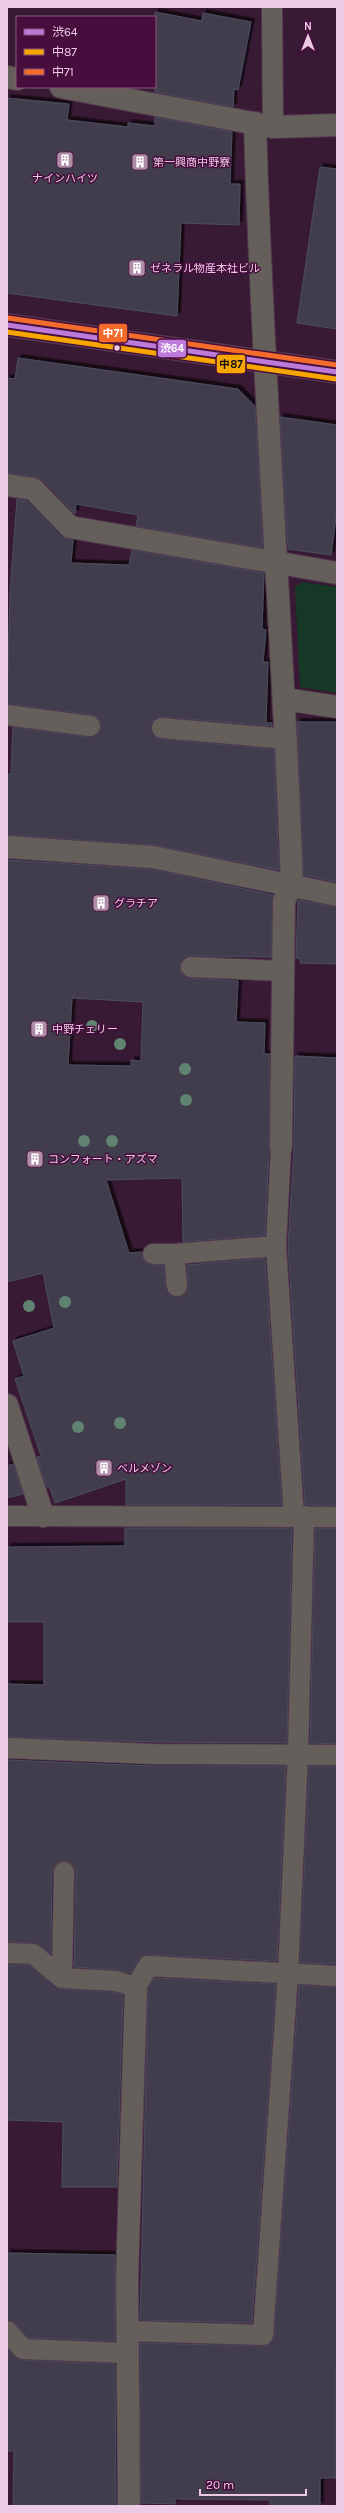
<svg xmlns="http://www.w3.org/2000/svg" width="344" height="2513" font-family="Karla,'Noto Sans JP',sans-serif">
<defs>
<filter id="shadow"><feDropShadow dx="3.5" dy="-3.5" stdDeviation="0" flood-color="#0009"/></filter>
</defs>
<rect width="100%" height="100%" fill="#391a34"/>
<path fill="#153827" d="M 302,582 L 337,587 L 337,693 L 300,687 L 295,587 Z"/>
<g fill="#433e4e" stroke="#484f60" fill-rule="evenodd" filter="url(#shadow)">
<path d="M 155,12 L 202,21 L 203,13 L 251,22 L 238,90 L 234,89 L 233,107 L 155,92 Z"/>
<path d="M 7,98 L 69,104 L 67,120 L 128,127 L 128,123 L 155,126 L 155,117 L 232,132 L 230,184 L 240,184 L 239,225 L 181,223 L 177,316 L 7,293 Z"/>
<path d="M 320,167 L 337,169 L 337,329 L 297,323 Z"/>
<path d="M 18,358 L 238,389 L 255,406 L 263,548 L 136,526 L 138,515 L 76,504 L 75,514 L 42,480 L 35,477 L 7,473 L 7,378 L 15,379 Z"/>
<path d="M 280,417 L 337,425 L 337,509 L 331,555 L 288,549 Z"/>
<path d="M 17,499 L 27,501 L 61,536 L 73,540 L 71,563 L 129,565 L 132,550 L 264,573 L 262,629 L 266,630 L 263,662 L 268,662 L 266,723 L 272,723 L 272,726 L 163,717 L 153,721 L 151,727 L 155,737 L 161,739 L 274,749 L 279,870 L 154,845 L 7,835 L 7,774 L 11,774 L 13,727 L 89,737 L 99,733 L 101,727 L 97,717 L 92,715 L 7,704 L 10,592 Z"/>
<path d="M 297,722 L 337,722 L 337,882 L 304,875 Z"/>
<path d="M 7,860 L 151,869 L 273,895 L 271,957 L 191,956 L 182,961 L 180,967 L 181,973 L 190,978 L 238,981 L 236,1022 L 265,1023 L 264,1054 L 270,1054 L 269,1150 L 265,1235 L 183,1242 L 182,1178 L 106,1180 L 129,1253 L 142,1252 L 143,1259 L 147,1264 L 164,1266 L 166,1287 L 172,1296 L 178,1297 L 188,1290 L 187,1265 L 265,1258 L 282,1505 L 126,1505 L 126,1479 L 55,1503 L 49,1486 L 47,1487 L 37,1457 L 41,1456 L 15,1379 L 24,1376 L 13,1341 L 54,1328 L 43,1273 L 7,1282 ZM 72,998 L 143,1002 L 141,1061 L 131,1060 L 131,1066 L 68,1065 Z"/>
<path d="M 298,900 L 337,907 L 337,964 L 300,963 L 300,958 L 296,958 Z"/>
<path d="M 295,1056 L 337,1058 L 337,1506 L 305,1505 L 288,1246 L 294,1147 Z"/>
<path d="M 13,1464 L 23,1494 L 7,1498 L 7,1466 Z"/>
<path d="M 125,1528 L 292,1528 L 287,1743 L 153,1742 L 7,1737 L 7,1684 L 44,1685 L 44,1622 L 7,1622 L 7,1547 L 125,1546 Z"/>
<path d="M 315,1528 L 337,1528 L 337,1744 L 310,1743 Z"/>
<path d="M 7,1760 L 153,1766 L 286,1766 L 277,1961 L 149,1955 L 138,1960 L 131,1973 L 117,1970 L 74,1967 L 76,1872 L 74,1866 L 65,1861 L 58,1862 L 52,1872 L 51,1954 L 34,1943 L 7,1942 Z"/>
<path d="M 309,1766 L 337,1766 L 337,1964 L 300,1963 Z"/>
<path d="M 7,1965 L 29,1965 L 60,1989 L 114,1992 L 123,1995 L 117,2187 L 62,2187 L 63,2122 L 7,2120 Z"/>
<path d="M 154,1978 L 276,1984 L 252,2323 L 140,2320 L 148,1988 Z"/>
<path d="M 299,1985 L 337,1987 L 336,2478 L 320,2478 L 320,2506 L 270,2506 L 270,2500 L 175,2499 L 175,2504 L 141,2503 L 140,2343 L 263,2346 L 269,2345 L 274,2336 Z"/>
<path d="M 7,2253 L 115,2255 L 115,2341 L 28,2338 L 15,2323 L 7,2320 Z"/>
<path d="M 7,2348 L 15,2357 L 22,2360 L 115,2364 L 116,2506 L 13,2506 L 14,2451 L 7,2451 Z"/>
</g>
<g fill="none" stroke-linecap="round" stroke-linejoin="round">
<defs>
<g id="lane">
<path d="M 272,7 L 273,127"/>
<path d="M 7,715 L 90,726"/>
<path d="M 162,728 L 287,739"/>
<path d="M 191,967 L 282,971"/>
<path d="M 281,1147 L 276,1246 L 294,1516"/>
<path d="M 153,1254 L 174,1254 L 276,1246"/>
<path d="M 174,1254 L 177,1286"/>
<path d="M 7,1516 L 337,1517"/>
<path d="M 7,1748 L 153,1754 L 337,1755"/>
<path d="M 64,1872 L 62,1978 L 116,1981 L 136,1987 L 148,1966 L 337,1976"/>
<path d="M 7,1953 L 33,1954 L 62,1978"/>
<path d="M 7,2331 L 23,2349 L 126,2353"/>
<path d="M 127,2331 L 263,2335 L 288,1974 L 298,1754 L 304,1516"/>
</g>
<g id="street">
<path d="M 7,77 L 17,79"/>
<path d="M 61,87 L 273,127 L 337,125"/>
<path d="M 255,123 C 262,377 283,630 292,884 L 284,901 L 281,1147"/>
<path d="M 7,485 L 33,489 L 70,527 L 337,573"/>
<path d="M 284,699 L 337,707"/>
<path d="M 7,847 L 153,857 L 337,895"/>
<path d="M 7,1405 L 43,1516"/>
<path d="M 129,2506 L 127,2278 L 136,1987"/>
</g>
<path id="secondary" d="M 7,325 L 337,372"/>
</defs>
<use href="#lane" stroke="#53394e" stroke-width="22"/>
<use href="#street" stroke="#53394e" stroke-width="24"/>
<use href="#secondary" stroke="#53394e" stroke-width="24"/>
<use href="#lane" stroke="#655f5b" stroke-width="20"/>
<use href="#street" stroke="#655f5b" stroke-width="22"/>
<use href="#secondary" stroke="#69605e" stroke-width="22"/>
<defs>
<path id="bus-1" d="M 7,325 L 337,372"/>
<path id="bus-2" d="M 7,332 L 336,379"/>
<path id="bus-3" d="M 8,318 L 337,365"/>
</defs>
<use href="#bus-1" stroke="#460d3d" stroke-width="8"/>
<use href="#bus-2" stroke="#460d3d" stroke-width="8"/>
<use href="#bus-3" stroke="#460d3d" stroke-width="8"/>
<use href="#bus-1" stroke="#bd7bd9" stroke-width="5"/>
<use href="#bus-2" stroke="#f7a600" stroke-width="5"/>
<use href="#bus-3" stroke="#f36c2b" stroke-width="5"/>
</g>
<g fill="#618371">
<circle cx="92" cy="1026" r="6"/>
<circle cx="120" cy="1044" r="6"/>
<circle cx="185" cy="1069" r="6"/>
<circle cx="186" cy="1100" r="6"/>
<circle cx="84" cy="1141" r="6"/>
<circle cx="112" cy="1141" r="6"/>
<circle cx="65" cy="1302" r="6"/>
<circle cx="29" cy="1306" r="6"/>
<circle cx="120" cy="1423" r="6"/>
<circle cx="78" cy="1427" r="6"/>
</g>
<defs>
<symbol id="building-square" viewBox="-11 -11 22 22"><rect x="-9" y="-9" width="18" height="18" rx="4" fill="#ae8ca6" stroke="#460d3d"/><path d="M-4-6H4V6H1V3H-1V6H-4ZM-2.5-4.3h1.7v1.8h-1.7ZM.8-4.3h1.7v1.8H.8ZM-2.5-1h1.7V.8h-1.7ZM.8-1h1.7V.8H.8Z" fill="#fff"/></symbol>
</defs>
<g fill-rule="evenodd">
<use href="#building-square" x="55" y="150" width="20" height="20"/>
<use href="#building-square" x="130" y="152" width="20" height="20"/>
<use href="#building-square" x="127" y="258" width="20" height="20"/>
<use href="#building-square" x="91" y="893" width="20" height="20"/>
<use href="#building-square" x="29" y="1019" width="20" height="20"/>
<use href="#building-square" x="25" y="1149" width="20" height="20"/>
<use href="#building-square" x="94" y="1458" width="20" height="20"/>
</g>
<circle fill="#edcae3" stroke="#460d3d" stroke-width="1.5" cx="117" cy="348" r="3.5"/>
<g text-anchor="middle" stroke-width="3" stroke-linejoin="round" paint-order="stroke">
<g font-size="11" fill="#edcae3" stroke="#460d3d" text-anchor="start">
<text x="153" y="166">第一興商中野寮</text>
<text x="65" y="182" text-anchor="middle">ナインハイツ</text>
<text x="150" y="272">ゼネラル物産本社ビル</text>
<text x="114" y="907">グラチア</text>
<text x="52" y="1033">中野チェリー</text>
<text x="48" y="1163">コンフォート・アズマ</text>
<text x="117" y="1472">ベルメゾン</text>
</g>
</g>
<g stroke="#460d3d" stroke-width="1.5">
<rect x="98" y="323" width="30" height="20" rx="4" fill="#f36c2b"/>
<rect x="157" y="339" width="30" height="19" rx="4" fill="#bd7bd9"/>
<rect x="216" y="354" width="30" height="20" rx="4" fill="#f7a600"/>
</g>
<g font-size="11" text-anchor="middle" font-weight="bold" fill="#fff">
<text x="113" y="337">中71</text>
<text x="172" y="352">渋64</text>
</g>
<g font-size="11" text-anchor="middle" font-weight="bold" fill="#111">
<text x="231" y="368">中87</text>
</g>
<rect width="344" height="2513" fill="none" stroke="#edcae3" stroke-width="16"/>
<rect x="16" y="16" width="140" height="72" fill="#460d3d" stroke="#89597f"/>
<rect x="24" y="29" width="20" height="6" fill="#bd7bd9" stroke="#89597f"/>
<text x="52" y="36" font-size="12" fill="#edcae3">渋64</text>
<rect x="24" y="49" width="20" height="6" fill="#f7a600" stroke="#89597f"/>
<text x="52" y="56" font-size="12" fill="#edcae3">中87</text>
<rect x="24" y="69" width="20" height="6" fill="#f36c2b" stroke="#89597f"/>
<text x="52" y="76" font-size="12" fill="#edcae3">中71</text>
<g transform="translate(308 36)" stroke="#460d3d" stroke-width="3" paint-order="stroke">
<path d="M0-3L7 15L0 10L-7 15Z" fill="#edcae3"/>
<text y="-6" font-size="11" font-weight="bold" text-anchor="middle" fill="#edcae3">N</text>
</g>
<path d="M200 2489v6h106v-6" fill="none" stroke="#edcae3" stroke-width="2"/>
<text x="206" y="2489" font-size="12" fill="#edcae3" stroke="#460d3d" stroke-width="3" paint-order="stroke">20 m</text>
</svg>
